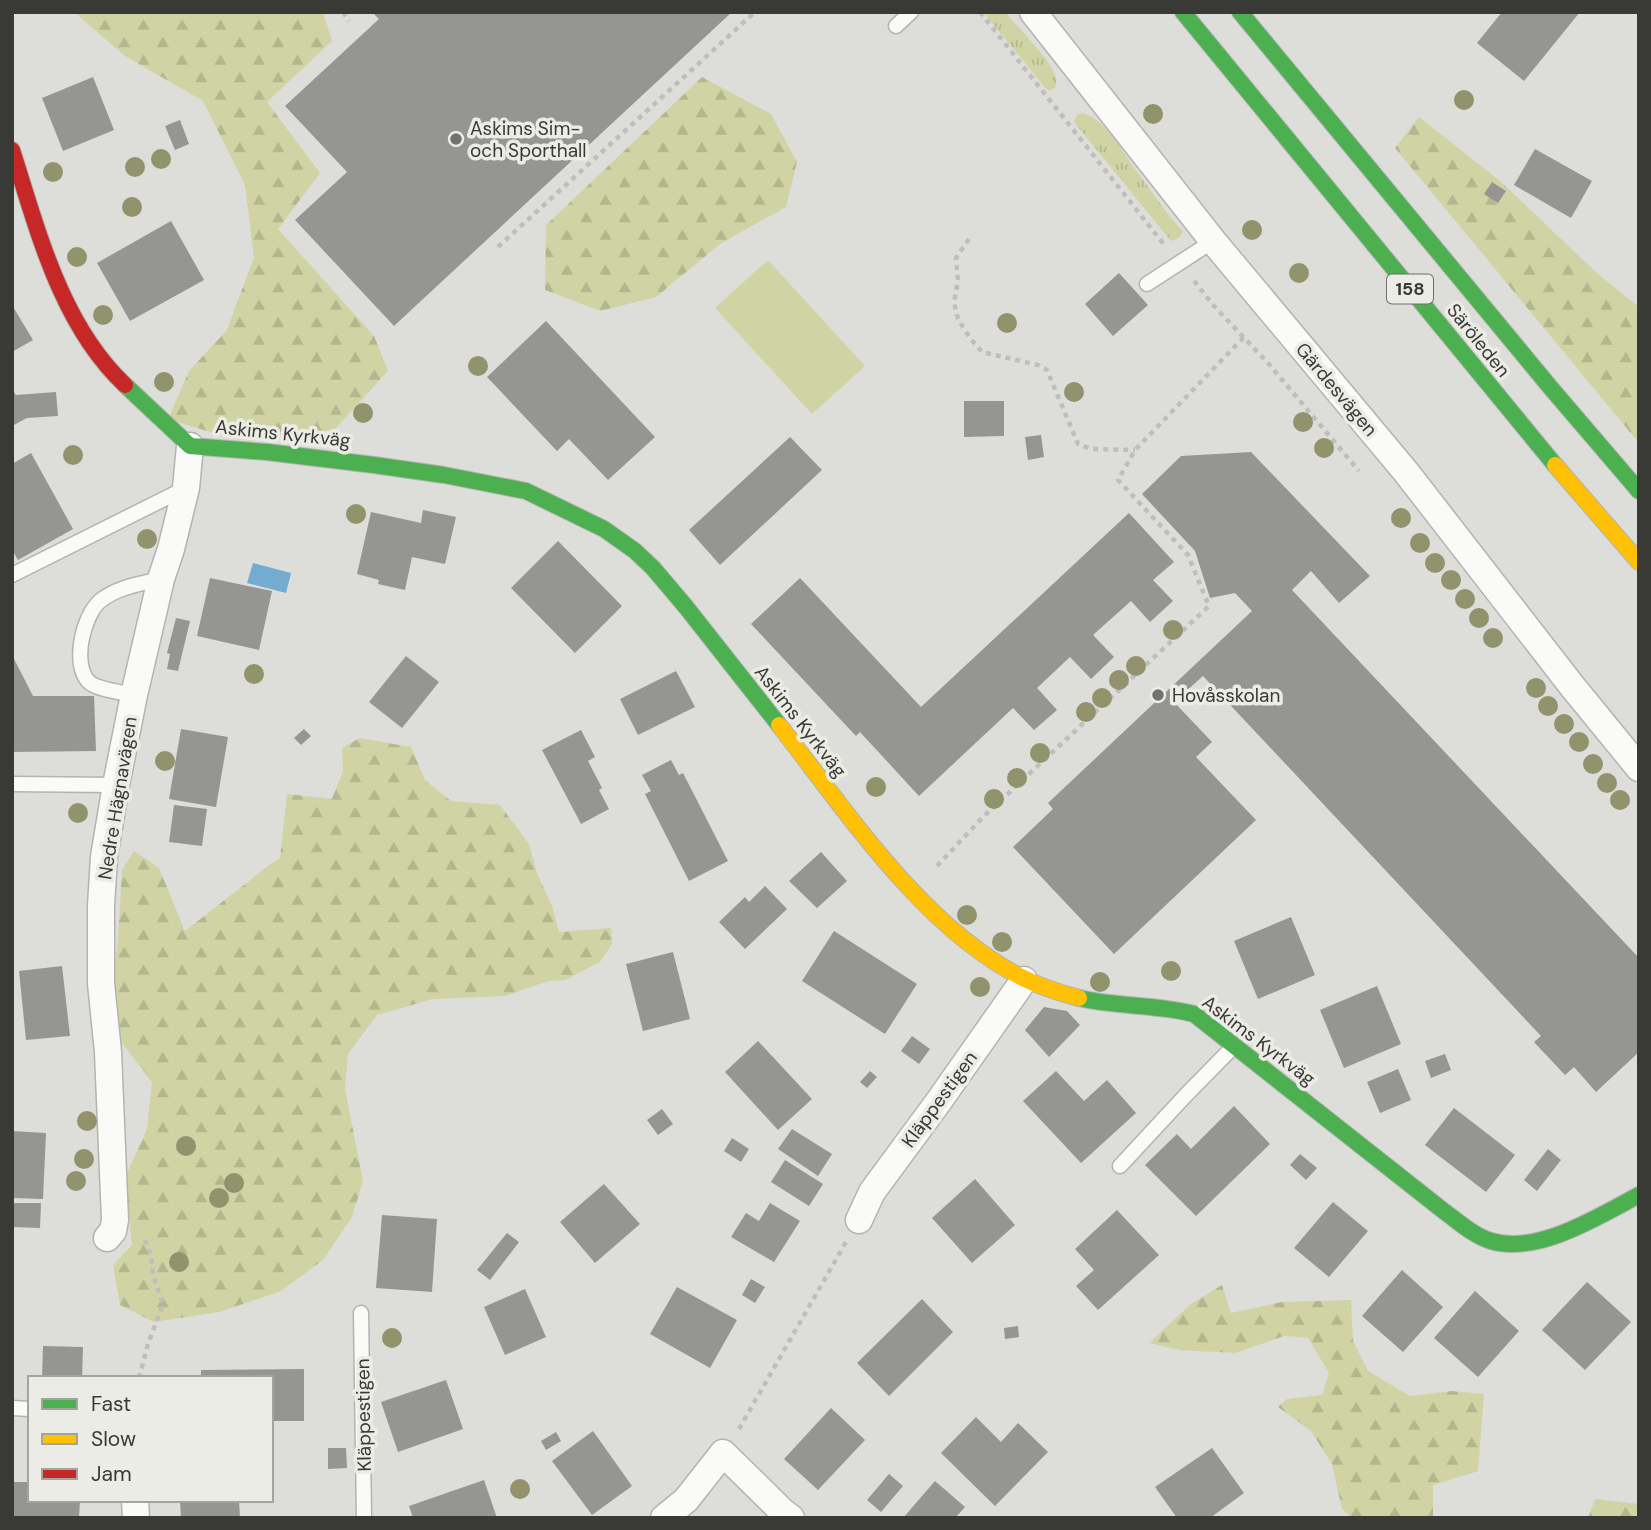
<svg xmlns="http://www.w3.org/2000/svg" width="1651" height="1530" font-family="'DM Sans',sans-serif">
<defs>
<pattern id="grass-tufts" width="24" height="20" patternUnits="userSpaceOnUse" patternTransform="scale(1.75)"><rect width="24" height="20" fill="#d0d4a4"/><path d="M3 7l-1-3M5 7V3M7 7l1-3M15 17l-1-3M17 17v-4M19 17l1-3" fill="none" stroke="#b3b78e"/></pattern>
<pattern id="forest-firs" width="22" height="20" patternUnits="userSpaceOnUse" patternTransform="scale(1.75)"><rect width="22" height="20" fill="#d0d4a4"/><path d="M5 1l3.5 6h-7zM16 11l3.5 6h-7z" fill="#b3b78e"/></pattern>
</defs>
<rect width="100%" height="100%" fill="#ddded9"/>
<g fill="url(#grass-tufts)">
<path d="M 983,12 L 1005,12 C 1016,25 1054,63 1056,78 C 1057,83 1056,84 1055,88 L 1048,91 Z"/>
<path d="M 1083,113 C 1105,120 1120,147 1132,165 C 1149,187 1164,211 1183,232 L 1179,238 L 1171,241 L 1074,122 L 1077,115 Z"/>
</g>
<g fill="url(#forest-firs)">
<path d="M 74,12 L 323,12 L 332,41 L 267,102 L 320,173 L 278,229 L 374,336 L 388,371 L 335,429 L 268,442 L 233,439 L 168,419 L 189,371 L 227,330 L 254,257 L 245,185 L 203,101 L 125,56 Z"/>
<path d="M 702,77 L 771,114 L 797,162 L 786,207 L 720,244 L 656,297 L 600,311 L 545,290 L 546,225 Z"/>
<path d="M 1419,117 L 1500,181 L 1598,274 L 1639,307 L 1639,443 L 1395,148 Z"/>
<path d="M 360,738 L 411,747 L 425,780 L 451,801 L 500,805 L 529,844 L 537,873 L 552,906 L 559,932 L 611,928 L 612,944 L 600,962 L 565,980 L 548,981 L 505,996 L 433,999 L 377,1015 L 348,1054 L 345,1089 L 363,1181 L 352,1217 L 323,1260 L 281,1291 L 219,1312 L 154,1322 L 120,1305 L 113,1265 L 132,1245 L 125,1178 L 147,1129 L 152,1082 L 119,1039 L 111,1000 L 118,939 L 122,870 L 134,851 L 159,868 L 185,931 L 268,866 L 280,858 L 287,794 L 332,799 L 343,771 L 342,748 Z"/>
<path d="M 1222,1285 L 1231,1313 L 1282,1302 L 1351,1300 L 1353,1341 L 1368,1371 L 1410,1396 L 1451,1391 L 1484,1394 L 1478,1471 L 1433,1485 L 1433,1518 L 1353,1518 L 1342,1509 L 1332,1464 L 1311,1431 L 1278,1407 L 1287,1399 L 1322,1395 L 1329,1373 L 1308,1338 L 1284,1336 L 1236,1353 L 1179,1350 L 1149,1343 L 1191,1304 Z"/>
<path d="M 1595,1499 L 1639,1504 L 1639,1518 L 1588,1518 Z"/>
</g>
<path fill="#d0d4a4" d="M 768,260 L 865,366 L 812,414 L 715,308 Z"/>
<path fill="#73acd0" d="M 253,563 L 291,573 L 286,593 L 247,583 Z"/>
<g fill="#959593">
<path d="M 372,12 L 732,12 L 394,326 L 295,220 L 347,172 L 285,106 L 379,19 Z"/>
<path d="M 1502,12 L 1580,12 L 1524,81 L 1477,43 Z"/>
<path d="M 93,77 L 114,130 L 63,151 L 42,98 Z"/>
<path d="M 180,120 L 189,144 L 175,150 L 165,126 Z"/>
<path d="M 1535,149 L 1592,181 L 1571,218 L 1514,185 Z"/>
<path d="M 1492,182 L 1506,191 L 1498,203 L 1484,194 Z"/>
<path d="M 171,221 L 204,280 L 130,321 L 97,263 Z"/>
<path d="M 1119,273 L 1148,305 L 1113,336 L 1085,304 Z"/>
<path d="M 12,305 L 33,340 L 12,352 Z"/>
<path d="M 546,321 L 655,437 L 608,480 L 569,439 L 557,451 L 487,377 Z"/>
<path d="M 12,389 L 16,395 L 56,392 L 58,416 L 27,418 L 12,426 Z"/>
<path d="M 964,401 L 1004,401 L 1004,436 L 964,437 Z"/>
<path d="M 1041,435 L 1044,457 L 1028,460 L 1025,437 Z"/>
<path d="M 790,437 L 822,470 L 720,565 L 689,530 Z"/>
<path d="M 1251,452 L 1370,576 L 1339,603 L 1311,571 L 1292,590 L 1639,958 L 1639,1052 L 1596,1092 L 1574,1067 L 1565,1075 L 1534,1042 L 1541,1036 L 1203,676 L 1174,702 L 1212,742 L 1196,757 L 1256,820 L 1114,954 L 1013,847 L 1053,809 L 1048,803 L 1252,611 L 1235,593 L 1210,598 L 1195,551 L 1142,494 L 1181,456 Z"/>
<path d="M 31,453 L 73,529 L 18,560 L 12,550 L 12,464 Z"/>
<path d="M 423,510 L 456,517 L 445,564 L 412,557 L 405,590 L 378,584 L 379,580 L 357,574 L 371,512 L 421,523 Z"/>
<path d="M 1129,513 L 1174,562 L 1153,580 L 1173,601 L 1150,622 L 1131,601 L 1093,635 L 1114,657 L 1091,679 L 1070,657 L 1037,688 L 1057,710 L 1034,730 L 1013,708 L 919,796 L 860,732 L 856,736 L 751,624 L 800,578 L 921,707 Z"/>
<path d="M 558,541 L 622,606 L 575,653 L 511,588 Z"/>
<path d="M 210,578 L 272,591 L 259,650 L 197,636 Z"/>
<path d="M 176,618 L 190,621 L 178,671 L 167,669 L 170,654 L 167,653 Z"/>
<path d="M 12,655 L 33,696 L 94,696 L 96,751 L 12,752 Z"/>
<path d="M 406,656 L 439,682 L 402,728 L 369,702 Z"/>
<path d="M 676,671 L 695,707 L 638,735 L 620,699 Z"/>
<path d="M 181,729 L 228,737 L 216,807 L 169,799 Z"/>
<path d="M 304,729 L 311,736 L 301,745 L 294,738 Z"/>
<path d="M 581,730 L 595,757 L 588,761 L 602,788 L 599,790 L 609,809 L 581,824 L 542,750 Z"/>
<path d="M 671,760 L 679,775 L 683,773 L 728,861 L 689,881 L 645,794 L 651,791 L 642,775 Z"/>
<path d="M 174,805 L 207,809 L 202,846 L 169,842 Z"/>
<path d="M 821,852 L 847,881 L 817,908 L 789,881 Z"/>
<path d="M 765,886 L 787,909 L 745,949 L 719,922 L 745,897 L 749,902 Z"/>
<path d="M 1291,917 L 1315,975 L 1258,999 L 1234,941 Z"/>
<path d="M 834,931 L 917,984 L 885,1034 L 802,981 Z"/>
<path d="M 673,952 L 690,1019 L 643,1031 L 626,964 Z"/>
<path d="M 62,966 L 70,1036 L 26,1040 L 19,971 Z"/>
<path d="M 1377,986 L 1401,1044 L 1344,1068 L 1320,1010 Z"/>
<path d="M 1044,1007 L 1067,1011 L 1080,1025 L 1049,1057 L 1025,1030 Z"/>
<path d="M 912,1036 L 930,1049 L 919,1064 L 901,1051 Z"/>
<path d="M 758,1041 L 812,1099 L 778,1130 L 725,1072 Z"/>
<path d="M 1445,1054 L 1451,1070 L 1431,1078 L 1425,1061 Z"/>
<path d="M 1398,1069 L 1411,1100 L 1380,1113 L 1367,1082 Z"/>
<path d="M 870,1071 L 877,1077 L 867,1088 L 860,1082 Z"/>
<path d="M 1056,1071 L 1084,1101 L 1107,1080 L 1136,1113 L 1081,1163 L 1023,1101 Z"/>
<path d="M 1234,1106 L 1270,1144 L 1196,1216 L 1145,1165 L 1177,1134 L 1191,1149 Z"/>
<path d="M 1454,1108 L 1515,1155 L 1486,1192 L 1425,1145 Z"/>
<path d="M 662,1109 L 673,1124 L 658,1135 L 647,1120 Z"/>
<path d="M 792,1129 L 832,1154 L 818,1176 L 778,1149 Z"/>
<path d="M 12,1131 L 46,1133 L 43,1199 L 12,1198 Z"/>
<path d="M 732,1138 L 749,1149 L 741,1162 L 724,1151 Z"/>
<path d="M 1548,1149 L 1561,1160 L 1537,1191 L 1524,1180 Z"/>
<path d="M 1300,1154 L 1317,1168 L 1306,1180 L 1290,1165 Z"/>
<path d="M 785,1160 L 823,1184 L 809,1206 L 771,1182 Z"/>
<path d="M 975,1179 L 1015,1225 L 972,1263 L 932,1218 Z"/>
<path d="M 604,1184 L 640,1224 L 595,1263 L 560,1222 Z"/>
<path d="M 1333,1202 L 1368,1231 L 1329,1277 L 1294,1248 Z"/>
<path d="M 12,1203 L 41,1203 L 40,1228 L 12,1227 Z"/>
<path d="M 770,1203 L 800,1221 L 774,1262 L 731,1237 L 746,1213 L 759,1221 Z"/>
<path d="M 1117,1210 L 1159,1255 L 1098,1310 L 1076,1286 L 1094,1270 L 1075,1249 Z"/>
<path d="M 382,1215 L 437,1219 L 432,1292 L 376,1288 Z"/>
<path d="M 507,1233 L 519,1242 L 490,1280 L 477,1270 Z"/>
<path d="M 1402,1270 L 1443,1307 L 1403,1352 L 1362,1316 Z"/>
<path d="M 751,1279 L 765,1287 L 755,1303 L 742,1295 Z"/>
<path d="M 1587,1282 L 1631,1322 L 1585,1370 L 1542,1330 Z"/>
<path d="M 677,1287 L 737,1320 L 710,1368 L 650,1334 Z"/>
<path d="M 525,1289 L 546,1337 L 505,1355 L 484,1307 Z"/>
<path d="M 1475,1291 L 1519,1331 L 1478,1377 L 1434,1338 Z"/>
<path d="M 922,1299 L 953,1332 L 889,1396 L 857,1363 Z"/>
<path d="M 1018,1326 L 1019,1337 L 1005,1339 L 1004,1328 Z"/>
<path d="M 43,1346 L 83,1347 L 82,1378 L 42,1378 Z"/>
<path d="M 304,1369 L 304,1421 L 271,1421 L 271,1378 L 201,1378 L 201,1370 Z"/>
<path d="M 446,1380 L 463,1429 L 398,1452 L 381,1402 Z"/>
<path d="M 831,1408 L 865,1440 L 818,1490 L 784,1459 Z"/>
<path d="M 976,1417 L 1001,1442 L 1018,1423 L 1048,1452 L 995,1506 L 941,1453 Z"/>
<path d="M 593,1431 L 632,1486 L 592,1515 L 552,1461 Z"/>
<path d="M 556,1432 L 561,1441 L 546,1450 L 541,1441 Z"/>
<path d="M 328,1448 L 346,1448 L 347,1468 L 328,1469 Z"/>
<path d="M 1212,1448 L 1244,1493 L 1210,1518 L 1177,1518 L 1155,1487 Z"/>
<path d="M 889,1474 L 903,1486 L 881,1512 L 867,1500 Z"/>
<path d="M 484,1480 L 497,1518 L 413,1518 L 409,1506 Z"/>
<path d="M 935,1481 L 965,1507 L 955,1518 L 903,1518 Z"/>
<path d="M 14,1482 L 30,1482 L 30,1500 L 80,1500 L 79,1518 L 13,1518 Z"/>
<path d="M 180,1500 L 239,1500 L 240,1518 L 181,1518 Z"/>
</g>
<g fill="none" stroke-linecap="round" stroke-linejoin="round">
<defs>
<g id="lane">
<path d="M 896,26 L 911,12"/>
<path d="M 1147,284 L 1213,241"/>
<path d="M 12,575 L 186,488"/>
<path d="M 134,695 C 122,692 96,690 88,681 C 72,663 83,616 100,601 C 117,587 140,584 161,579"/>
<path d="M 12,784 L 116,785"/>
<path d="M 1120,1166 L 1185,1096 L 1235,1045"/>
<path d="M 361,1313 L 364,1518"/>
<path d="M 12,1408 L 30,1409"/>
</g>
<g id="street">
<path d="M 1033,12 L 1213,241 L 1406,472 L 1572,686 L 1639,768"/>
<path d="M 859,1220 L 872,1192 L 939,1101 L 1024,980"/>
<path d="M 107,1238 L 113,1231 L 115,1220 L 108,1052 L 101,983 L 101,906 L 104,857 L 116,785 L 134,695 L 161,579 L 171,549 L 186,488 L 190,446"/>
<path d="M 135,1500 L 136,1518"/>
<path d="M 664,1518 L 686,1500 L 723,1453 L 783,1512 L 791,1518"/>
</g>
<g id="fast">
<path d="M 1183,12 L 1555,465"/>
<path d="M 1240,12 L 1550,387 L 1639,491"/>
<path d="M 125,385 L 190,446 L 267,452 L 374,465 L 444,475 L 526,491 L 604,529 L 635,551 L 653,568 L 686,607 L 779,725"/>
<path d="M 1079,998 C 1117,1007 1156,1004 1194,1014 L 1445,1212 C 1459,1222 1474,1236 1491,1241 C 1538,1255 1599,1216 1639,1195"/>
</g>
<g id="slow">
<path d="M 1555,465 L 1639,562"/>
<path d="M 779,725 C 847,812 923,928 1023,978 C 1041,987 1060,993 1079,998"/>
</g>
<path id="jam" d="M 12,150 C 38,231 61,325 125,385"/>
</defs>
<use href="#lane" stroke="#b3b3b0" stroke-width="17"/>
<use href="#street" stroke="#b3b3b0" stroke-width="29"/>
<use href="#fast" stroke="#b3b3b0" stroke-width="18"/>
<use href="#slow" stroke="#b3b3b0" stroke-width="18"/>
<use href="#jam" stroke="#b3b3b0" stroke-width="18"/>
<g stroke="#bebebd" stroke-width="4.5" stroke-dasharray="5 5" stroke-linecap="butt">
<path d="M 343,12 L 349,21"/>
<path d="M 980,12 L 1166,247"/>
<path d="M 969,239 L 956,258 L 958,280 L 954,303 L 958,319 L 970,338 L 982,352 L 1038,365 L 1047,370 L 1078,444 L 1091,449 L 1135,450"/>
<path d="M 498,247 L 755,12"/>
<path d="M 1194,281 L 1214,306 L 1268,363 L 1359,471"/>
<path d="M 937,866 L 984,816 L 1209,606 L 1188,555 L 1118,480 L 1135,450 L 1244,337"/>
<path d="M 139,1378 L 148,1344 L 163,1304 L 153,1275 L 151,1255 L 146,1242 L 142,1237"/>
<path d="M 739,1429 L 846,1242"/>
</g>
<use href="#lane" stroke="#fafaf9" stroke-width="14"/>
<use href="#street" stroke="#fafaf9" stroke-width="26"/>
<use href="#fast" stroke="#4caf50" stroke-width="16"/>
<use href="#slow" stroke="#ffc107" stroke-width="16"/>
<use href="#jam" stroke="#c62828" stroke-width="16"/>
</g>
<g fill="#91936d">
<circle cx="1464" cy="100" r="10"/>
<circle cx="1153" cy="114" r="10"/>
<circle cx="161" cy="159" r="10"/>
<circle cx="135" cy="167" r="10"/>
<circle cx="53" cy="172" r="10"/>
<circle cx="132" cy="207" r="10"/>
<circle cx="1252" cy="230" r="10"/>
<circle cx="77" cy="257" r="10"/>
<circle cx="1299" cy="273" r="10"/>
<circle cx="103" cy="315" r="10"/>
<circle cx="1007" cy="323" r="10"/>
<circle cx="478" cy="366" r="10"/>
<circle cx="164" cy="382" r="10"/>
<circle cx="1074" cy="392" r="10"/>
<circle cx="363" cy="413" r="10"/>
<circle cx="1303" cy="422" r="10"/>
<circle cx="1324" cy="448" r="10"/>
<circle cx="73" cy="455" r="10"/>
<circle cx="356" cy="514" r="10"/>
<circle cx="1401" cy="518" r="10"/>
<circle cx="147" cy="539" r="10"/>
<circle cx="1420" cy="543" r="10"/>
<circle cx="1435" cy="563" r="10"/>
<circle cx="1451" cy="580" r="10"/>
<circle cx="1465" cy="599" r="10"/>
<circle cx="1479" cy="618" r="10"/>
<circle cx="1173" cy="630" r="10"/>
<circle cx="1493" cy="638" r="10"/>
<circle cx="1136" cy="666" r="10"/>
<circle cx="254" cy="674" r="10"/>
<circle cx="1119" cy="680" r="10"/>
<circle cx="1536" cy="688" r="10"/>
<circle cx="1102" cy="698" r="10"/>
<circle cx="1548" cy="706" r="10"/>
<circle cx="1086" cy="712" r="10"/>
<circle cx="1564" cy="724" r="10"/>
<circle cx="1579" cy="742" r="10"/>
<circle cx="1040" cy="753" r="10"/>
<circle cx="165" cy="761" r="10"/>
<circle cx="1593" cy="764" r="10"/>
<circle cx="1017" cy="778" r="10"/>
<circle cx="1607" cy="783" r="10"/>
<circle cx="876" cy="787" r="10"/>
<circle cx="994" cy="799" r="10"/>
<circle cx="1620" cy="800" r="10"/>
<circle cx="78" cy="813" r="10"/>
<circle cx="967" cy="915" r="10"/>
<circle cx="1002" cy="942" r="10"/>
<circle cx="1171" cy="971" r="10"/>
<circle cx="1100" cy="982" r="10"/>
<circle cx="980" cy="987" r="10"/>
<circle cx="87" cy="1121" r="10"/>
<circle cx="186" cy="1146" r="10"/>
<circle cx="84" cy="1159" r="10"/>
<circle cx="76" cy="1181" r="10"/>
<circle cx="234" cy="1183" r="10"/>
<circle cx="219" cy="1198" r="10"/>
<circle cx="179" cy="1262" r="10"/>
<circle cx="392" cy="1338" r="10"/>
<circle cx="520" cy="1489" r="10"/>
</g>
<g fill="#72736f" stroke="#ebece5" stroke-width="2.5">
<circle cx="456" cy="139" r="7"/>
<circle cx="1158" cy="695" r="7"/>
</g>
<g text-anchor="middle" stroke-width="7" stroke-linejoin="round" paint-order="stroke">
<rect fill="#ebece5" stroke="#6e6f6a" stroke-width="2" x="1387" y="274.5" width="46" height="29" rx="5"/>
<g font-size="18" font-weight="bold" fill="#393936">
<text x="1410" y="295">158</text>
</g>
<g font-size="19" fill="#393936" stroke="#ebece5" text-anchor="start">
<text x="470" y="135">Askims Sim-<tspan x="470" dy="22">och Sporthall</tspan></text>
<text x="1172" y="702">Hovåsskolan</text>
</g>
<g font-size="19" fill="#393936" stroke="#ebece5">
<text transform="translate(1479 340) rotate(51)" y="7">Säröleden</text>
<text transform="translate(1337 389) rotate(50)" y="7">Gärdesvägen</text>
<text transform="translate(283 433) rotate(6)" y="7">Askims Kyrkväg</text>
<text transform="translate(801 721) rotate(52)" y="7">Askims Kyrkväg</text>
<text transform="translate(117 798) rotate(-81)" y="7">Nedre Hägnavägen</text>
<text transform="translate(1259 1040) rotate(37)" y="7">Askims Kyrkväg</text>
<text transform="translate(939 1099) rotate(-54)" y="7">Kläppestigen</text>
<text transform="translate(363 1415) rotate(-91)" y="7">Kläppestigen</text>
</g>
</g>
<rect width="1651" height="1530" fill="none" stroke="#393936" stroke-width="28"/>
<rect x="28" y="1376" width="245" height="126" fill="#ebece5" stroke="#a4a49f" stroke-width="2"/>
<rect x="42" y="1399" width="35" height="10" fill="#4caf50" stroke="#a4a49f" stroke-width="2"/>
<text x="91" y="1411" font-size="21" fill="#393936">Fast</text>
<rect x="42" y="1434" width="35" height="10" fill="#ffc107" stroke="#a4a49f" stroke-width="2"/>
<text x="91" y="1446" font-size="21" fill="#393936">Slow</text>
<rect x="42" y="1469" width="35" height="10" fill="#c62828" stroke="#a4a49f" stroke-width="2"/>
<text x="91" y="1481" font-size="21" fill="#393936">Jam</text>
</svg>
